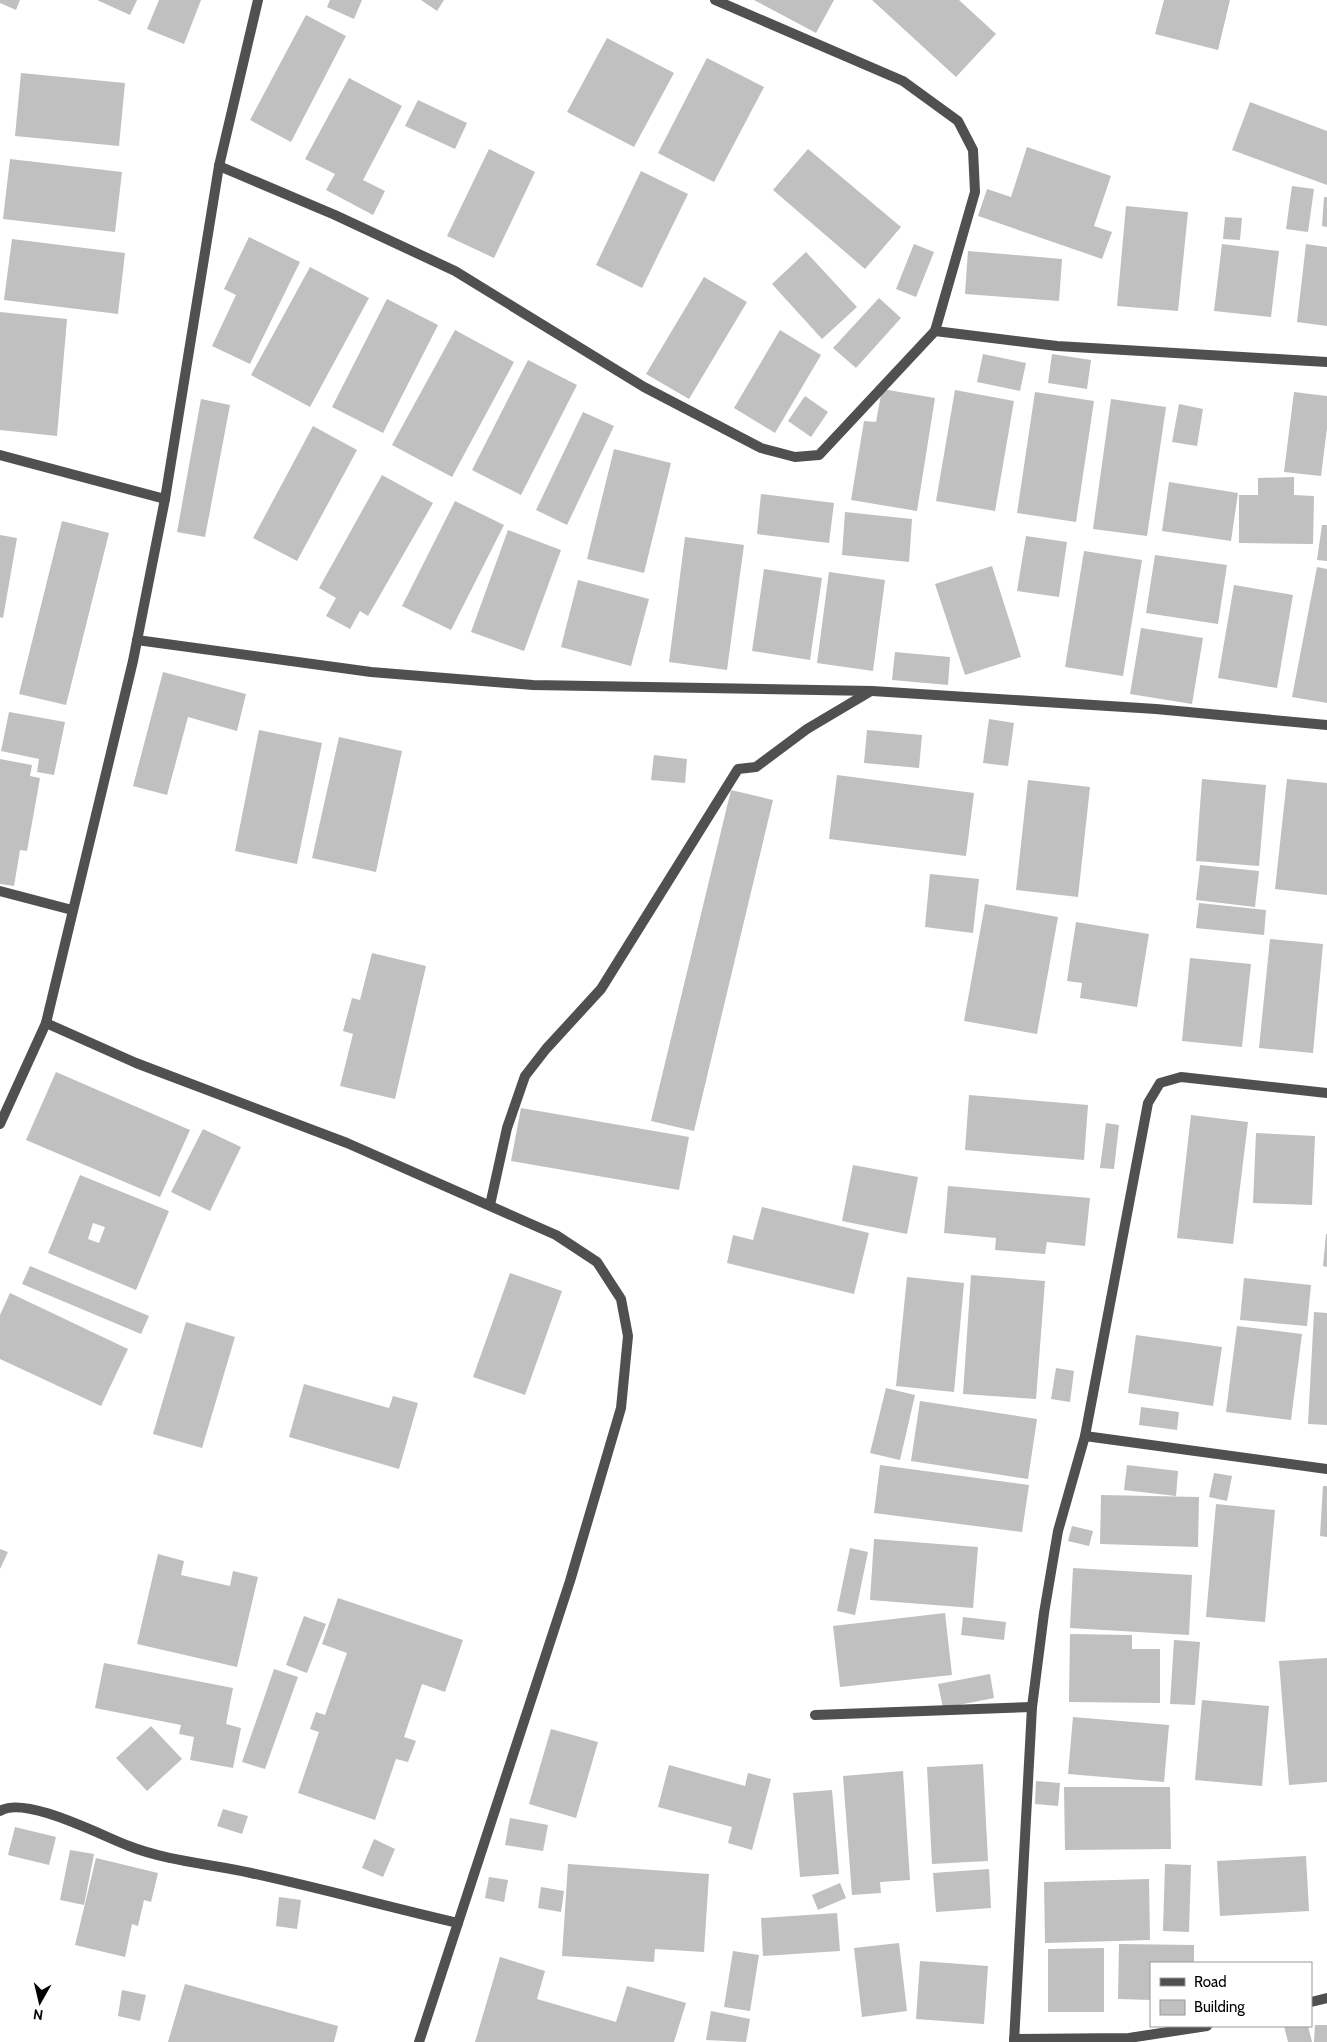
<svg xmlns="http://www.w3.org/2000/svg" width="1327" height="2042" font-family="Cabin,sans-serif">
<rect width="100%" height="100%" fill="#fff"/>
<g fill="#c0c0c0" fill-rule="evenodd">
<path d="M 0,0 L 20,0 L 16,10 L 0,3 Z"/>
<path d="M 97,0 L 137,0 L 130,15 Z"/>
<path d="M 159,0 L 201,0 L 184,44 L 147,29 Z"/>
<path d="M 330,0 L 362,0 L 354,19 L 327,7 Z"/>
<path d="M 421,0 L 444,0 L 437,11 Z"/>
<path d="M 754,0 L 834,0 L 816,33 Z"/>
<path d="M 872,0 L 959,0 L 996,34 L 956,77 Z"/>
<path d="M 1164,0 L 1230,0 L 1218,50 L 1155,34 Z"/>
<path d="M 306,15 L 346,36 L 291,142 L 250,120 Z"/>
<path d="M 607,38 L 674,73 L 634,147 L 567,112 Z"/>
<path d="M 707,58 L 764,87 L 714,182 L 658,153 Z"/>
<path d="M 21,73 L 125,83 L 119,146 L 15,136 Z"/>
<path d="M 349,78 L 402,106 L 363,180 L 385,191 L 373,215 L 326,190 L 335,174 L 305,159 Z"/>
<path d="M 418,100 L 467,123 L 455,149 L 405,126 Z"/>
<path d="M 1250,102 L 1327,131 L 1327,185 L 1232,150 Z"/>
<path d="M 1027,147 L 1111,176 L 1094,226 L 1112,232 L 1102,259 L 978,216 L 987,189 L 1011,197 Z"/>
<path d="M 489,149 L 535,172 L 494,258 L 447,236 Z"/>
<path d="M 808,149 L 901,227 L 865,269 L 773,190 Z"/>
<path d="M 10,159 L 122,172 L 115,232 L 3,219 Z"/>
<path d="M 641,171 L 688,194 L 642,288 L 596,265 Z"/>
<path d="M 1292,186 L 1314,189 L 1308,232 L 1286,229 Z"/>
<path d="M 1324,197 L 1327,197 L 1327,227 L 1322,226 Z"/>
<path d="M 1126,206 L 1188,212 L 1178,311 L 1117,306 Z"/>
<path d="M 1225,217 L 1242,218 L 1240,240 L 1223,239 Z"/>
<path d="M 249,237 L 300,262 L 250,364 L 212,346 L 236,295 L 224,289 Z"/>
<path d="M 12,239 L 125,253 L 118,314 L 4,300 Z"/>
<path d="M 914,244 L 934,252 L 916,297 L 896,289 Z"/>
<path d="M 1222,244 L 1279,251 L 1271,317 L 1214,311 Z"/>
<path d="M 1306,244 L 1327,247 L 1327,326 L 1297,322 Z"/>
<path d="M 968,251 L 1062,259 L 1059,301 L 965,294 Z"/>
<path d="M 806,252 L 857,307 L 822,339 L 772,284 Z"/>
<path d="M 310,267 L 369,298 L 310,407 L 251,375 Z"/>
<path d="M 704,277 L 747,302 L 689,399 L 646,374 Z"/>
<path d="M 879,298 L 901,318 L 856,368 L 833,348 Z"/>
<path d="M 387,299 L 438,325 L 383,433 L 332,407 Z"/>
<path d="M 0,312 L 67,319 L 57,436 L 0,430 Z"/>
<path d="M 455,330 L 514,362 L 452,477 L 392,445 Z"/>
<path d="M 780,330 L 821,355 L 775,433 L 734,408 Z"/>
<path d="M 983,354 L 1026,363 L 1020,391 L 977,382 Z"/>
<path d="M 1052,354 L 1091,360 L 1087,389 L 1048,383 Z"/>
<path d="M 528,360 L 577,385 L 521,495 L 472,470 Z"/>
<path d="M 882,389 L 935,398 L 917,511 L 851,500 L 864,421 L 876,422 Z"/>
<path d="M 955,390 L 1014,401 L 995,511 L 936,501 Z"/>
<path d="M 1035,392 L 1094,401 L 1076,522 L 1017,513 Z"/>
<path d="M 1294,392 L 1327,396 L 1327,428 L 1321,476 L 1284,472 Z"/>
<path d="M 805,396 L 828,412 L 811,437 L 788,421 Z"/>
<path d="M 201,399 L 230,405 L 205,537 L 177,532 Z"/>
<path d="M 1111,399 L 1166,407 L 1147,536 L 1093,529 Z"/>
<path d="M 1179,404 L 1203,409 L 1197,446 L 1172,442 Z"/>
<path d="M 583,412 L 614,426 L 567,525 L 536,510 Z"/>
<path d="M 313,426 L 357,450 L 297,561 L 253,538 Z"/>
<path d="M 614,449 L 671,463 L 644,573 L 587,559 Z"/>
<path d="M 382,475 L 433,503 L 368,616 L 360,611 L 350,629 L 326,616 L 336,598 L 319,588 Z"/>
<path d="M 1294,477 L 1294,495 L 1314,496 L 1313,544 L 1239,543 L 1239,495 L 1258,495 L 1258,478 Z"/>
<path d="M 1169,482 L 1238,493 L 1231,541 L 1162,531 Z"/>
<path d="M 761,494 L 834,503 L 829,543 L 757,534 Z"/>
<path d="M 455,501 L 504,525 L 451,630 L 402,606 Z"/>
<path d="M 845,512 L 912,519 L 909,562 L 842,555 Z"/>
<path d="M 62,521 L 109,533 L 66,705 L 19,694 Z"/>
<path d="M 1322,525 L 1327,525 L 1327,561 L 1317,560 Z"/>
<path d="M 508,530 L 561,550 L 524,651 L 471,632 Z"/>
<path d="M 0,535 L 17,538 L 3,618 L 0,617 Z"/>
<path d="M 1026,536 L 1067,542 L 1059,597 L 1017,591 Z"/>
<path d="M 685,537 L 744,545 L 727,670 L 669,662 Z"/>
<path d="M 1084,551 L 1142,560 L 1123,676 L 1065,667 Z"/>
<path d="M 1155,555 L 1227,565 L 1218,624 L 1146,613 Z"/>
<path d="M 992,566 L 1021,657 L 965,675 L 935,584 Z"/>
<path d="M 1317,567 L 1327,569 L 1327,703 L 1292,697 Z"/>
<path d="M 764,569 L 822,578 L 810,660 L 752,651 Z"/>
<path d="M 829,572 L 885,580 L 873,671 L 817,663 Z"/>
<path d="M 578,580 L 649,599 L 631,666 L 561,647 Z"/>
<path d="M 1234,585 L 1293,595 L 1277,688 L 1218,678 Z"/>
<path d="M 1141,628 L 1203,638 L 1192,704 L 1130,694 Z"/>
<path d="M 895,652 L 950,657 L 948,685 L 892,680 Z"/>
<path d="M 163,672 L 246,694 L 237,731 L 188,717 L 167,795 L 133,786 Z"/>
<path d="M 9,712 L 65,722 L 54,775 L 37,772 L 39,759 L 1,751 Z"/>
<path d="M 989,719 L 1014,723 L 1008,766 L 983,763 Z"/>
<path d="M 259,730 L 322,743 L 297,864 L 235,851 Z"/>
<path d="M 867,730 L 922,735 L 919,768 L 864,763 Z"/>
<path d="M 339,737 L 402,751 L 376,872 L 312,858 Z"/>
<path d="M 654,755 L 687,759 L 685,783 L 651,780 Z"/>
<path d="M 0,759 L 32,765 L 30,776 L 40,778 L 27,851 L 20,850 L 14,886 L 0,884 Z"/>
<path d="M 837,775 L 974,793 L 966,856 L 829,839 Z"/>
<path d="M 1202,779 L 1266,785 L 1259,866 L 1196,861 Z"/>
<path d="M 1287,779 L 1327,783 L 1327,895 L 1275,889 Z"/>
<path d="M 1028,780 L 1090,787 L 1078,897 L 1016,890 Z"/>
<path d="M 731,790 L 773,800 L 694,1131 L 651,1121 Z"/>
<path d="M 1200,865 L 1259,871 L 1255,907 L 1196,900 Z"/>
<path d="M 930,874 L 979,879 L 973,933 L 925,927 Z"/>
<path d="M 1199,903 L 1266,910 L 1264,935 L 1196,928 Z"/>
<path d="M 985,904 L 1058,917 L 1037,1034 L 964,1021 Z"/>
<path d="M 1076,922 L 1149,934 L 1137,1007 L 1080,998 L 1082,983 L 1067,981 Z"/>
<path d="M 1270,939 L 1323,944 L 1313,1053 L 1259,1048 Z"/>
<path d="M 372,953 L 426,966 L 395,1099 L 340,1086 L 353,1034 L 343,1031 L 352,998 L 360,1000 Z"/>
<path d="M 1190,958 L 1251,964 L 1242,1047 L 1182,1041 Z"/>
<path d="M 56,1072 L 190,1130 L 160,1197 L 26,1140 Z"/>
<path d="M 969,1095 L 1088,1105 L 1084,1160 L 965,1150 Z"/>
<path d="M 521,1108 L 689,1137 L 679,1190 L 511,1161 Z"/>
<path d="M 1191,1115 L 1248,1122 L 1233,1244 L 1177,1238 Z"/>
<path d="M 1106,1123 L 1119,1125 L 1114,1169 L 1100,1168 Z"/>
<path d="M 203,1129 L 241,1147 L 210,1211 L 171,1192 Z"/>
<path d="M 1256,1133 L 1315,1136 L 1312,1205 L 1253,1203 Z"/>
<path d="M 853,1165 L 918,1177 L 907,1234 L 842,1221 Z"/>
<path d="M 80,1175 L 169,1211 L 136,1290 L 48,1253 ZM 93,1223 L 105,1227 L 99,1243 L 88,1239 Z"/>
<path d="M 948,1186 L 1090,1198 L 1085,1246 L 1047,1242 L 1045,1254 L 995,1250 L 996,1238 L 944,1233 Z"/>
<path d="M 762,1207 L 869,1233 L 854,1294 L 727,1263 L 733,1235 L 753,1240 Z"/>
<path d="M 1326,1234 L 1327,1234 L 1327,1267 L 1323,1266 Z"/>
<path d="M 30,1266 L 149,1316 L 141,1334 L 22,1284 Z"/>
<path d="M 510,1273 L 562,1291 L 525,1395 L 473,1377 Z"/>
<path d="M 971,1275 L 1045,1281 L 1036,1399 L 963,1394 Z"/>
<path d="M 907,1277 L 964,1283 L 954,1392 L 896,1386 Z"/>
<path d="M 1244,1278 L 1311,1285 L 1307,1326 L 1240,1320 Z"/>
<path d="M 10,1293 L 128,1349 L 101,1406 L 0,1359 L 0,1315 Z"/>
<path d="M 1314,1312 L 1327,1313 L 1327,1425 L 1308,1424 Z"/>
<path d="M 186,1322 L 235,1337 L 202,1448 L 153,1434 Z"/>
<path d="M 1237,1326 L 1302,1334 L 1291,1420 L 1226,1412 Z"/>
<path d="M 1136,1335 L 1222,1347 L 1213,1406 L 1128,1393 Z"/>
<path d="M 1056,1368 L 1074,1371 L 1070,1402 L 1051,1399 Z"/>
<path d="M 304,1384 L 389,1408 L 393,1396 L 418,1403 L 399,1469 L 289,1437 Z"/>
<path d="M 886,1388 L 915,1395 L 900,1460 L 870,1453 Z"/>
<path d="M 920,1401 L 1037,1419 L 1028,1479 L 911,1461 Z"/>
<path d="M 1141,1407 L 1179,1412 L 1177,1430 L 1139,1425 Z"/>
<path d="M 880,1465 L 1029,1485 L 1022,1532 L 874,1513 Z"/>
<path d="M 1127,1465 L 1178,1471 L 1176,1496 L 1124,1490 Z"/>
<path d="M 1214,1473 L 1232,1476 L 1227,1501 L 1209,1497 Z"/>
<path d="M 1323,1486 L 1327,1486 L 1327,1537 L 1320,1536 Z"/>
<path d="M 1101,1495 L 1199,1497 L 1198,1547 L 1100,1544 Z"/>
<path d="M 1216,1504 L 1275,1510 L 1265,1622 L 1206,1617 Z"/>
<path d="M 1072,1526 L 1093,1531 L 1089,1546 L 1068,1541 Z"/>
<path d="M 874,1539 L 978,1547 L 973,1608 L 870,1600 Z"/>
<path d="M 850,1548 L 868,1552 L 855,1615 L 837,1611 Z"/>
<path d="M 0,1549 L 8,1552 L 0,1569 Z"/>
<path d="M 158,1554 L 184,1561 L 181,1575 L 230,1586 L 233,1571 L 258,1577 L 237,1667 L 137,1644 Z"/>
<path d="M 1073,1568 L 1192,1575 L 1189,1635 L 1070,1628 Z"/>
<path d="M 338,1598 L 463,1640 L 445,1692 L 422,1684 L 404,1737 L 416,1741 L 408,1762 L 396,1759 L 375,1820 L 298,1793 L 319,1732 L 310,1729 L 316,1712 L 325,1715 L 347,1653 L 322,1644 Z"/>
<path d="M 945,1613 L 952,1675 L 840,1687 L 833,1626 Z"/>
<path d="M 304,1616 L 326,1624 L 307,1673 L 286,1665 Z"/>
<path d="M 963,1617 L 1006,1622 L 1004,1640 L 961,1635 Z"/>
<path d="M 1070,1634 L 1132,1635 L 1132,1649 L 1160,1649 L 1160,1703 L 1069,1702 Z"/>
<path d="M 1174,1640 L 1200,1642 L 1195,1705 L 1170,1704 Z"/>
<path d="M 1327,1658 L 1327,1782 L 1289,1785 L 1279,1661 Z"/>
<path d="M 104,1663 L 233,1688 L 226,1724 L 241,1728 L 233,1768 L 190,1760 L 194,1737 L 179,1734 L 181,1725 L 95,1708 Z"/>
<path d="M 274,1669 L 298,1677 L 265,1769 L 242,1762 Z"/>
<path d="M 990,1674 L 994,1698 L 943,1708 L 938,1684 Z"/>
<path d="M 1202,1700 L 1269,1706 L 1262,1786 L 1195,1780 Z"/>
<path d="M 1073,1717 L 1169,1725 L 1164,1782 L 1068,1774 Z"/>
<path d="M 151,1726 L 182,1759 L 147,1791 L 116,1758 Z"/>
<path d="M 551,1729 L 598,1742 L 576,1818 L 529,1804 Z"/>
<path d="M 983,1764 L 988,1861 L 932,1864 L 927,1767 Z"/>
<path d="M 669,1765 L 745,1786 L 748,1773 L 771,1779 L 752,1850 L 728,1843 L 732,1827 L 658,1807 Z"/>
<path d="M 903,1771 L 910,1880 L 880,1882 L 881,1893 L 852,1895 L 843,1776 Z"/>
<path d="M 1036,1781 L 1060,1783 L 1058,1806 L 1035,1804 Z"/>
<path d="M 1064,1787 L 1170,1787 L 1171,1849 L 1065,1850 Z"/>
<path d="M 832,1790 L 839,1874 L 800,1877 L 793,1793 Z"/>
<path d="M 223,1809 L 248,1816 L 242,1834 L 217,1826 Z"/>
<path d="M 510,1818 L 548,1825 L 543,1851 L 505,1845 Z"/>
<path d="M 15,1827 L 56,1837 L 49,1865 L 8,1855 Z"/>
<path d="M 374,1839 L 395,1849 L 383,1877 L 362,1868 Z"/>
<path d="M 70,1850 L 94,1854 L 84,1905 L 60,1900 Z"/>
<path d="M 1306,1856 L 1309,1911 L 1220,1916 L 1217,1861 Z"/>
<path d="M 96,1858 L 158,1873 L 151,1902 L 144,1900 L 138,1926 L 132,1924 L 125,1957 L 75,1945 Z"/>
<path d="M 568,1864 L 709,1874 L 704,1952 L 655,1949 L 654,1962 L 562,1956 Z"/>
<path d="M 1165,1864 L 1191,1865 L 1189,1932 L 1163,1931 Z"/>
<path d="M 989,1869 L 991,1908 L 936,1912 L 933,1873 Z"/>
<path d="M 489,1877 L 508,1880 L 504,1902 L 485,1898 Z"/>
<path d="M 1149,1879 L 1150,1940 L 1045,1943 L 1044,1882 Z"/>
<path d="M 840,1883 L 846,1898 L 818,1910 L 812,1895 Z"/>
<path d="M 541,1887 L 564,1891 L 561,1912 L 538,1908 Z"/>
<path d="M 279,1897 L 301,1900 L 297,1929 L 276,1926 Z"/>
<path d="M 837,1913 L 840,1951 L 763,1956 L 761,1918 Z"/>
<path d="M 899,1943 L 907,2011 L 862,2017 L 854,1948 Z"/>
<path d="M 1119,1944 L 1194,1945 L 1194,1963 L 1151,1963 L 1151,2000 L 1118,1999 Z"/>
<path d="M 1104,1948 L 1104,2012 L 1048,2012 L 1048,1949 Z"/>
<path d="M 733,1951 L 759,1955 L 750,2011 L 724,2007 Z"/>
<path d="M 500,1957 L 545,1971 L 537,1999 L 616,2022 L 627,1986 L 686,2003 L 674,2042 L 475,2042 Z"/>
<path d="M 920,1961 L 988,1966 L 984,2024 L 916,2019 Z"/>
<path d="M 185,1984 L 338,2026 L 334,2042 L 168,2042 Z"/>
<path d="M 122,1990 L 146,1995 L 140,2021 L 118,2016 Z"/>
<path d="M 711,2011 L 750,2019 L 746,2042 L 706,2040 Z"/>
<path d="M 1315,2025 L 1327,2025 L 1327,2042 L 1314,2042 Z"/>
<path d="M 1284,2026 L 1308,2026 L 1312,2042 L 1288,2042 Z"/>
</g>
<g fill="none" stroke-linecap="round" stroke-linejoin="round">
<g stroke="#505050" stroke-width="10">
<path d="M 219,166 L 335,215 L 455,271 L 644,387 L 761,448 L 795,457 L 819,455 L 935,331 L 975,192 L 973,150 L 958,121 L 903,81 L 715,0"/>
<path d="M 935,331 L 1057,346 L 1327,362"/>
<path d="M 0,455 L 165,499"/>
<path d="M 137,640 L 371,672 L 533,685 L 872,691 L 1156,709 L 1327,725"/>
<path d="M 0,891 L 72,910"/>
<path d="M 46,1023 L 136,1063 L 347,1143 L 556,1235 L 597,1262 L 621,1299 L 628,1336 L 621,1408 L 570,1581 L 419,2042"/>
<path d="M 0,1124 L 46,1023 L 133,661 L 165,499 L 219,166 L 258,0"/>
<path d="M 490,1205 L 507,1128 L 525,1076 L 546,1049 L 601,989 L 738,769 L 756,767 L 807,729 L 871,691"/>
<path d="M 1085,1436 L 1327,1469"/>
<path d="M 815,1715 L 1032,1707"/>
<path d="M 0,1811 C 25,1795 102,1836 129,1846 C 167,1861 211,1864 251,1873 C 320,1888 389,1907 458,1923"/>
<path d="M 1311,2002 L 1327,1998"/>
<path d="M 1014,2039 L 1129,2038 L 1207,2026"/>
<path d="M 1014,2042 L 1032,1707 L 1044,1613 L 1058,1531 L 1085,1436 L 1148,1103 L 1160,1083 L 1181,1077 L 1327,1093"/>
</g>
</g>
<rect x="1150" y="1962" width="162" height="65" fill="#ffffff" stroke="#999999"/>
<rect x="1160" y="1978" width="25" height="8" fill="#505050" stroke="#999999"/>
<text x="1194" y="1987" font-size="15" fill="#000000">Road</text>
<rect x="1160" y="2000" width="25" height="15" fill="#c0c0c0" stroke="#999999"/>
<text x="1194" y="2012" font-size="15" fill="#000000">Building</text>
<g transform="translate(40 2002) rotate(188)" stroke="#ffffff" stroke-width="4" paint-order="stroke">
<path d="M0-4L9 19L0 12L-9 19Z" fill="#000000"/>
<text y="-8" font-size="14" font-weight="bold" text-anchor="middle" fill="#000000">N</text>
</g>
</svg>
